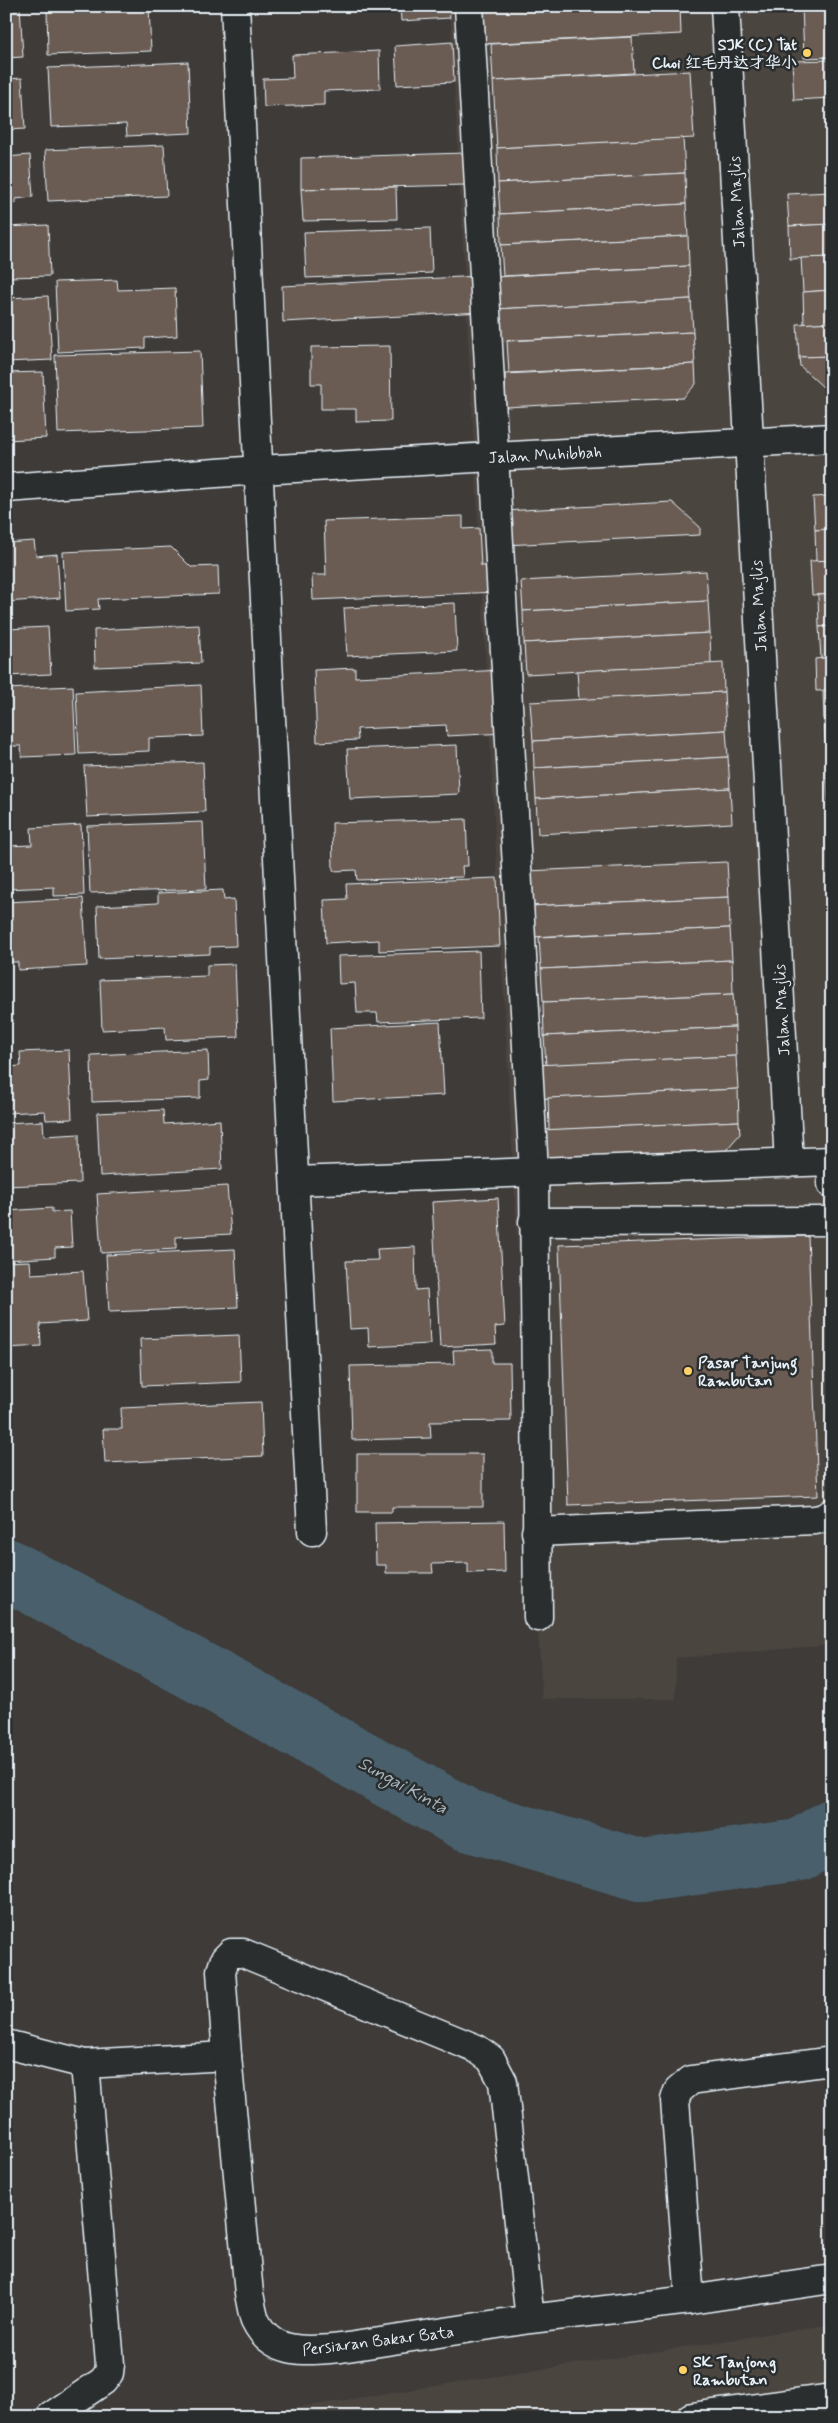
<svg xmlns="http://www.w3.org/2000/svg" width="838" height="2423" font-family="Mynerve,'LXGW WenKai TC',sans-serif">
<rect width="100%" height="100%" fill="#3e3b39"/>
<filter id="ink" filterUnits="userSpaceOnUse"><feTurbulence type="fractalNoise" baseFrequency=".02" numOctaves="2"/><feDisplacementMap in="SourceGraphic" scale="10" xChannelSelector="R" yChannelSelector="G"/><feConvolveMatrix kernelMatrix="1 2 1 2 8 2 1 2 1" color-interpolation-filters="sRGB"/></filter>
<g filter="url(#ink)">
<g fill="#4c4540">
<path d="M 450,6 L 832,6 L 832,1645 L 676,1658 L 676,1699 L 542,1699 Z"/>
<path d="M 832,2324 L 832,2417 L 236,2417 Z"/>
</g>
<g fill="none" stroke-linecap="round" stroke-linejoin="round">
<path stroke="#48616c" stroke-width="62" d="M 6,1569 L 188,1666 L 467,1820 L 643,1871 L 800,1850 L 832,1830"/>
</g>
<g fill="#6b5c52" stroke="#e8f1f8">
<path d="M 6,6 L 20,6 L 23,57 L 6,58 Z"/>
<path d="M 82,6 L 149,6 L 151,51 L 48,55 L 47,8 Z"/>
<path d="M 400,6 L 449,6 L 450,18 L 401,21 Z"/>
<path d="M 478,6 L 680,6 L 681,34 L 480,44 Z"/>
<path d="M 802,6 L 832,6 L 832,57 L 804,58 Z"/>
<path d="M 632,37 L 634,73 L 493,81 L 491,44 Z"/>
<path d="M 452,42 L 454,82 L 397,85 L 395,46 Z"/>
<path d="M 379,51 L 380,89 L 324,91 L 324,105 L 264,107 L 263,79 L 293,78 L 292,55 Z"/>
<path d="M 832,60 L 832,98 L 794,100 L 792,61 Z"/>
<path d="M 188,62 L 191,133 L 127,136 L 126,124 L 51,127 L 48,68 Z"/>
<path d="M 690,71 L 694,138 L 497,148 L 493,81 Z"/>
<path d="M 22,78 L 25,129 L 6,130 L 6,79 Z"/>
<path d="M 683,138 L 685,173 L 498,183 L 497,148 Z"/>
<path d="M 164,145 L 167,196 L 48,201 L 45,150 Z"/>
<path d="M 464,153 L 465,185 L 301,189 L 301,158 Z"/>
<path d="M 30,155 L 33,197 L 16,199 L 16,203 L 6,204 L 6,157 Z"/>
<path d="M 685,173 L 686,204 L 500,214 L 498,183 Z"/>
<path d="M 396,187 L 397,219 L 303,221 L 301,189 Z"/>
<path d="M 832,192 L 832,224 L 789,226 L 787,194 Z"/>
<path d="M 686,204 L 688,236 L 501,245 L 500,214 Z"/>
<path d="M 832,224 L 832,257 L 790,259 L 789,226 Z"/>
<path d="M 48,225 L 50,276 L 6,277 L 6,227 Z"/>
<path d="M 430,228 L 432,273 L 306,278 L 304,232 Z"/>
<path d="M 688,236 L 689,266 L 503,276 L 501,245 Z"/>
<path d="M 832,257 L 832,290 L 803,292 L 801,258 Z"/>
<path d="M 689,266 L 691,299 L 495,309 L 494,277 Z"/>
<path d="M 481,276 L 483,312 L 283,322 L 282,286 Z"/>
<path d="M 117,280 L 118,290 L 175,288 L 177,336 L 145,338 L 145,348 L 58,352 L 55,282 Z"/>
<path d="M 832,290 L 832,322 L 804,324 L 803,292 Z"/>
<path d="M 48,296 L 52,360 L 6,362 L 6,298 Z"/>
<path d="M 691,299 L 693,332 L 497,341 L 495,309 Z"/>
<path d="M 832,322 L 832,356 L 799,357 L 797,324 Z"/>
<path d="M 693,332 L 695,364 L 509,373 L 507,341 Z"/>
<path d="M 390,346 L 391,421 L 356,422 L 356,409 L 321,409 L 321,384 L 311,384 L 311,347 Z"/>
<path d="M 200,351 L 203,428 L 58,433 L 55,355 Z"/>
<path d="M 832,356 L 832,387 L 823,387 L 800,366 L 799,357 Z"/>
<path d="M 695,364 L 696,384 L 683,398 L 506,407 L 505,374 Z"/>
<path d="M 43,372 L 46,438 L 6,440 L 6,373 Z"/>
<path d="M 832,496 L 832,529 L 815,530 L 813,497 Z"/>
<path d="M 672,502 L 700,527 L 700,535 L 505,545 L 503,511 Z"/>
<path d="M 463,516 L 463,529 L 479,528 L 481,566 L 495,565 L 497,592 L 313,600 L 312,575 L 326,575 L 324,521 Z"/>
<path d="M 832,529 L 832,560 L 816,561 L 815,530 Z"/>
<path d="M 34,541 L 36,556 L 57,554 L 60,598 L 6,602 L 6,543 Z"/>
<path d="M 171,547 L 191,567 L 218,566 L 219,594 L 98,599 L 99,609 L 66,611 L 63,552 Z"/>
<path d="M 832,560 L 832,594 L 812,595 L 810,561 Z"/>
<path d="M 706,571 L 708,601 L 523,611 L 521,581 Z"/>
<path d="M 832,594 L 832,626 L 819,627 L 818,595 Z"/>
<path d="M 708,601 L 710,633 L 524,643 L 523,611 Z"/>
<path d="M 455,603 L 457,651 L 347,656 L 344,608 Z"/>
<path d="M 199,625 L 201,663 L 95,667 L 94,630 Z"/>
<path d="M 832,626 L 832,657 L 821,658 L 819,627 Z"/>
<path d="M 48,627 L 51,674 L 6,676 L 6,629 Z"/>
<path d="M 710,633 L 711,664 L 526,674 L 524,643 Z"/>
<path d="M 832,657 L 832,690 L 816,691 L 815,659 Z"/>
<path d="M 723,663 L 724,692 L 579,700 L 577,671 Z"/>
<path d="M 355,668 L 355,677 L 504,670 L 506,733 L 447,736 L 446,725 L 357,729 L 358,740 L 317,742 L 314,670 Z"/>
<path d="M 201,685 L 203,736 L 149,738 L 149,751 L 79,754 L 76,692 Z"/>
<path d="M 73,686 L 76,755 L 22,757 L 21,746 L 6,746 L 6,689 Z"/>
<path d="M 823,690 L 832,690 L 832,720 L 824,720 Z"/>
<path d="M 724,692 L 726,730 L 533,741 L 530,702 Z"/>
<path d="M 824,720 L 832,720 L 832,752 L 826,752 Z"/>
<path d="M 726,730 L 728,757 L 534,768 L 533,741 Z"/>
<path d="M 457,745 L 459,794 L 350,799 L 347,749 Z"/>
<path d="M 826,752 L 832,752 L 832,782 L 827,782 Z"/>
<path d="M 728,757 L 730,788 L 536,799 L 534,768 Z"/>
<path d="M 203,762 L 205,812 L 87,817 L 84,766 Z"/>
<path d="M 827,782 L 832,782 L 832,818 L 829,818 Z"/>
<path d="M 730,788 L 732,823 L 538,834 L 536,799 Z"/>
<path d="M 829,818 L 832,818 L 832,858 L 831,858 Z"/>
<path d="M 466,819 L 468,866 L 462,866 L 463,877 L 357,880 L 356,870 L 333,871 L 332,823 Z"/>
<path d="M 203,822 L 206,889 L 90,893 L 87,826 Z"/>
<path d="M 81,825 L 84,895 L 54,896 L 54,887 L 6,889 L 6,846 L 32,845 L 31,828 Z"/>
<path d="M 727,862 L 729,897 L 529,906 L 527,871 Z"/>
<path d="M 497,878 L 500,946 L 379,951 L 379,940 L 326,943 L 324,900 L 347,899 L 346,884 Z"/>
<path d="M 223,890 L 224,900 L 234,899 L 236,946 L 210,947 L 210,954 L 99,959 L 97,906 L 158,903 L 158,893 Z"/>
<path d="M 729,897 L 730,928 L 530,937 L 529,906 Z"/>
<path d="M 83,898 L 87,966 L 18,970 L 18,962 L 6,962 L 6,902 Z"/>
<path d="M 730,928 L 732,960 L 541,969 L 539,937 Z"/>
<path d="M 479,951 L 481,1018 L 378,1022 L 377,1013 L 357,1013 L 355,983 L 339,984 L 338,956 Z"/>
<path d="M 732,960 L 733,994 L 543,1002 L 541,969 Z"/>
<path d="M 235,964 L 238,1037 L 166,1040 L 165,1027 L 102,1030 L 100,980 L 207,976 L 207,965 Z"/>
<path d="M 733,994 L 735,1027 L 544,1036 L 543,1002 Z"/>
<path d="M 440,1022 L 444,1095 L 333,1101 L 330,1028 Z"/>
<path d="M 735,1027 L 736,1056 L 546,1065 L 544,1036 Z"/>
<path d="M 69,1050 L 72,1119 L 46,1120 L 45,1111 L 6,1113 L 6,1067 L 21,1066 L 20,1052 Z"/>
<path d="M 208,1050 L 209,1080 L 200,1081 L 200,1098 L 92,1102 L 91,1055 Z"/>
<path d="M 736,1056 L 738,1089 L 537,1099 L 535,1065 Z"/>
<path d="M 738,1089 L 739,1121 L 549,1130 L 548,1098 Z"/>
<path d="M 163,1110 L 164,1124 L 220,1120 L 222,1169 L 100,1176 L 97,1113 Z"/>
<path d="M 43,1121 L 44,1136 L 79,1134 L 80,1183 L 6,1186 L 6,1123 Z"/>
<path d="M 739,1121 L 740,1134 L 721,1156 L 543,1164 L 541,1130 Z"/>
<path d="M 227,1186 L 231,1234 L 176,1237 L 176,1249 L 101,1253 L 97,1194 Z"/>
<path d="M 498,1198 L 505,1326 L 495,1327 L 496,1344 L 440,1347 L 432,1202 Z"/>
<path d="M 52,1208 L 52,1212 L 70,1211 L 72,1247 L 55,1248 L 55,1257 L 6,1260 L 6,1211 Z"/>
<path d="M 808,1236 L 818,1496 L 568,1505 L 559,1245 Z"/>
<path d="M 415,1247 L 416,1290 L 427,1289 L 430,1344 L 369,1347 L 368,1328 L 350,1329 L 346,1261 L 378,1260 L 377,1249 Z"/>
<path d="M 235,1249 L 238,1307 L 109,1312 L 106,1255 Z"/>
<path d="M 30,1261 L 31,1274 L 83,1271 L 87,1321 L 40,1324 L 41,1346 L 6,1348 L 6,1262 Z"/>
<path d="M 239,1335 L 241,1382 L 142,1386 L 140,1339 Z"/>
<path d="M 492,1349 L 492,1363 L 510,1363 L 511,1421 L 430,1422 L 431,1438 L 352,1440 L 350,1366 L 454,1364 L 453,1350 Z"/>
<path d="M 261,1402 L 263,1456 L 105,1463 L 103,1429 L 122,1429 L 121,1408 Z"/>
<path d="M 357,1454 L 483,1454 L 483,1507 L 392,1507 L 392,1512 L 357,1512 Z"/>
<path d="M 504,1521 L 505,1572 L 468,1573 L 468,1563 L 432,1564 L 433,1573 L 386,1573 L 386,1565 L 376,1565 L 375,1523 Z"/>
</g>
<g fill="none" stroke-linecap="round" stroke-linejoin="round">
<defs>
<g id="minor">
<path d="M 235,6 L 312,1531"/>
<path d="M 469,6 L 534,1172 L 538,1617"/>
<path d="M 725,6 L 789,1163"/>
<path d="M 6,488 L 259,470 L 832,438"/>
<path d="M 831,1161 L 832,1184"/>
<path d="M 295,1181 L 832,1161"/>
<path d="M 533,1222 L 832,1221"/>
<path d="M 536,1532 L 815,1520 L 825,1518 L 832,1513"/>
<path d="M 6,2044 L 85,2064 L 227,2056"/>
<path d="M 690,2300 L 675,2100 L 678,2091 L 691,2080 L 832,2061"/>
<path d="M 530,2319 L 503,2082 L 491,2059 L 477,2049 L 243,1953 L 231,1953 L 225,1959 L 221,1971 L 227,2056 L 249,2294 C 251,2302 252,2313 255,2320 C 272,2356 308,2351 341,2348 L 530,2319 L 690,2300 L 832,2279"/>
<path d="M 50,2417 L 103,2381 L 109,2373 L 110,2364 L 85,2064"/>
<path d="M 691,2417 L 832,2398"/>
</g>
</defs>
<use href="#minor" stroke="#e8f1f8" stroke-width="31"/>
<use href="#minor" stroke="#2a2d2e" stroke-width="28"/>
</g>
</g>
<g fill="#ffd166" stroke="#2a2d2e" stroke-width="2">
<circle cx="807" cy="53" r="5"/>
<circle cx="688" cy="1371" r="5"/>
<circle cx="683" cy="2370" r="5"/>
</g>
<g text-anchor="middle" stroke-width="5" stroke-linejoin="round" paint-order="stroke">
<g font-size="16" font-weight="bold" fill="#e8f1f8" stroke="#2a2d2e" text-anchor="start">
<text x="797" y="50" text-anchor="end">SJK (C) Tat<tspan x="797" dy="18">Choi 红毛丹达才华小</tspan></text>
<text x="698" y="1368">Pasar Tanjung<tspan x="698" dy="18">Rambutan</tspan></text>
<text x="693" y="2367">SK Tanjong<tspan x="693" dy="18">Rambutan</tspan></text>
</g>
<g font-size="16" fill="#e8f1f8" stroke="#2a2d2e">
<text transform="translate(736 202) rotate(-93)" y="6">Jalan Majlis</text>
<text transform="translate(545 454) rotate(-3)" y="6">Jalan Muhibbah</text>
<text transform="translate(758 606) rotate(-93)" y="6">Jalan Majlis</text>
<text transform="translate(781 1010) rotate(-93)" y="6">Jalan Majlis</text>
<text transform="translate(378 2340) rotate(-7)" y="6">Persiaran Bakar Bata</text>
</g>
<g font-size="18" font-style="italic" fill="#a8b7c0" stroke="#2a2d2e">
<text transform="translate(403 1785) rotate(29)" y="6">Sungai Kinta</text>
</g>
</g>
<rect width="838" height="2423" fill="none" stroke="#2a2d2e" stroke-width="25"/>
<rect x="12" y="12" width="813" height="2398" fill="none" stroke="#e8f1f8" stroke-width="2" filter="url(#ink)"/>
</svg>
